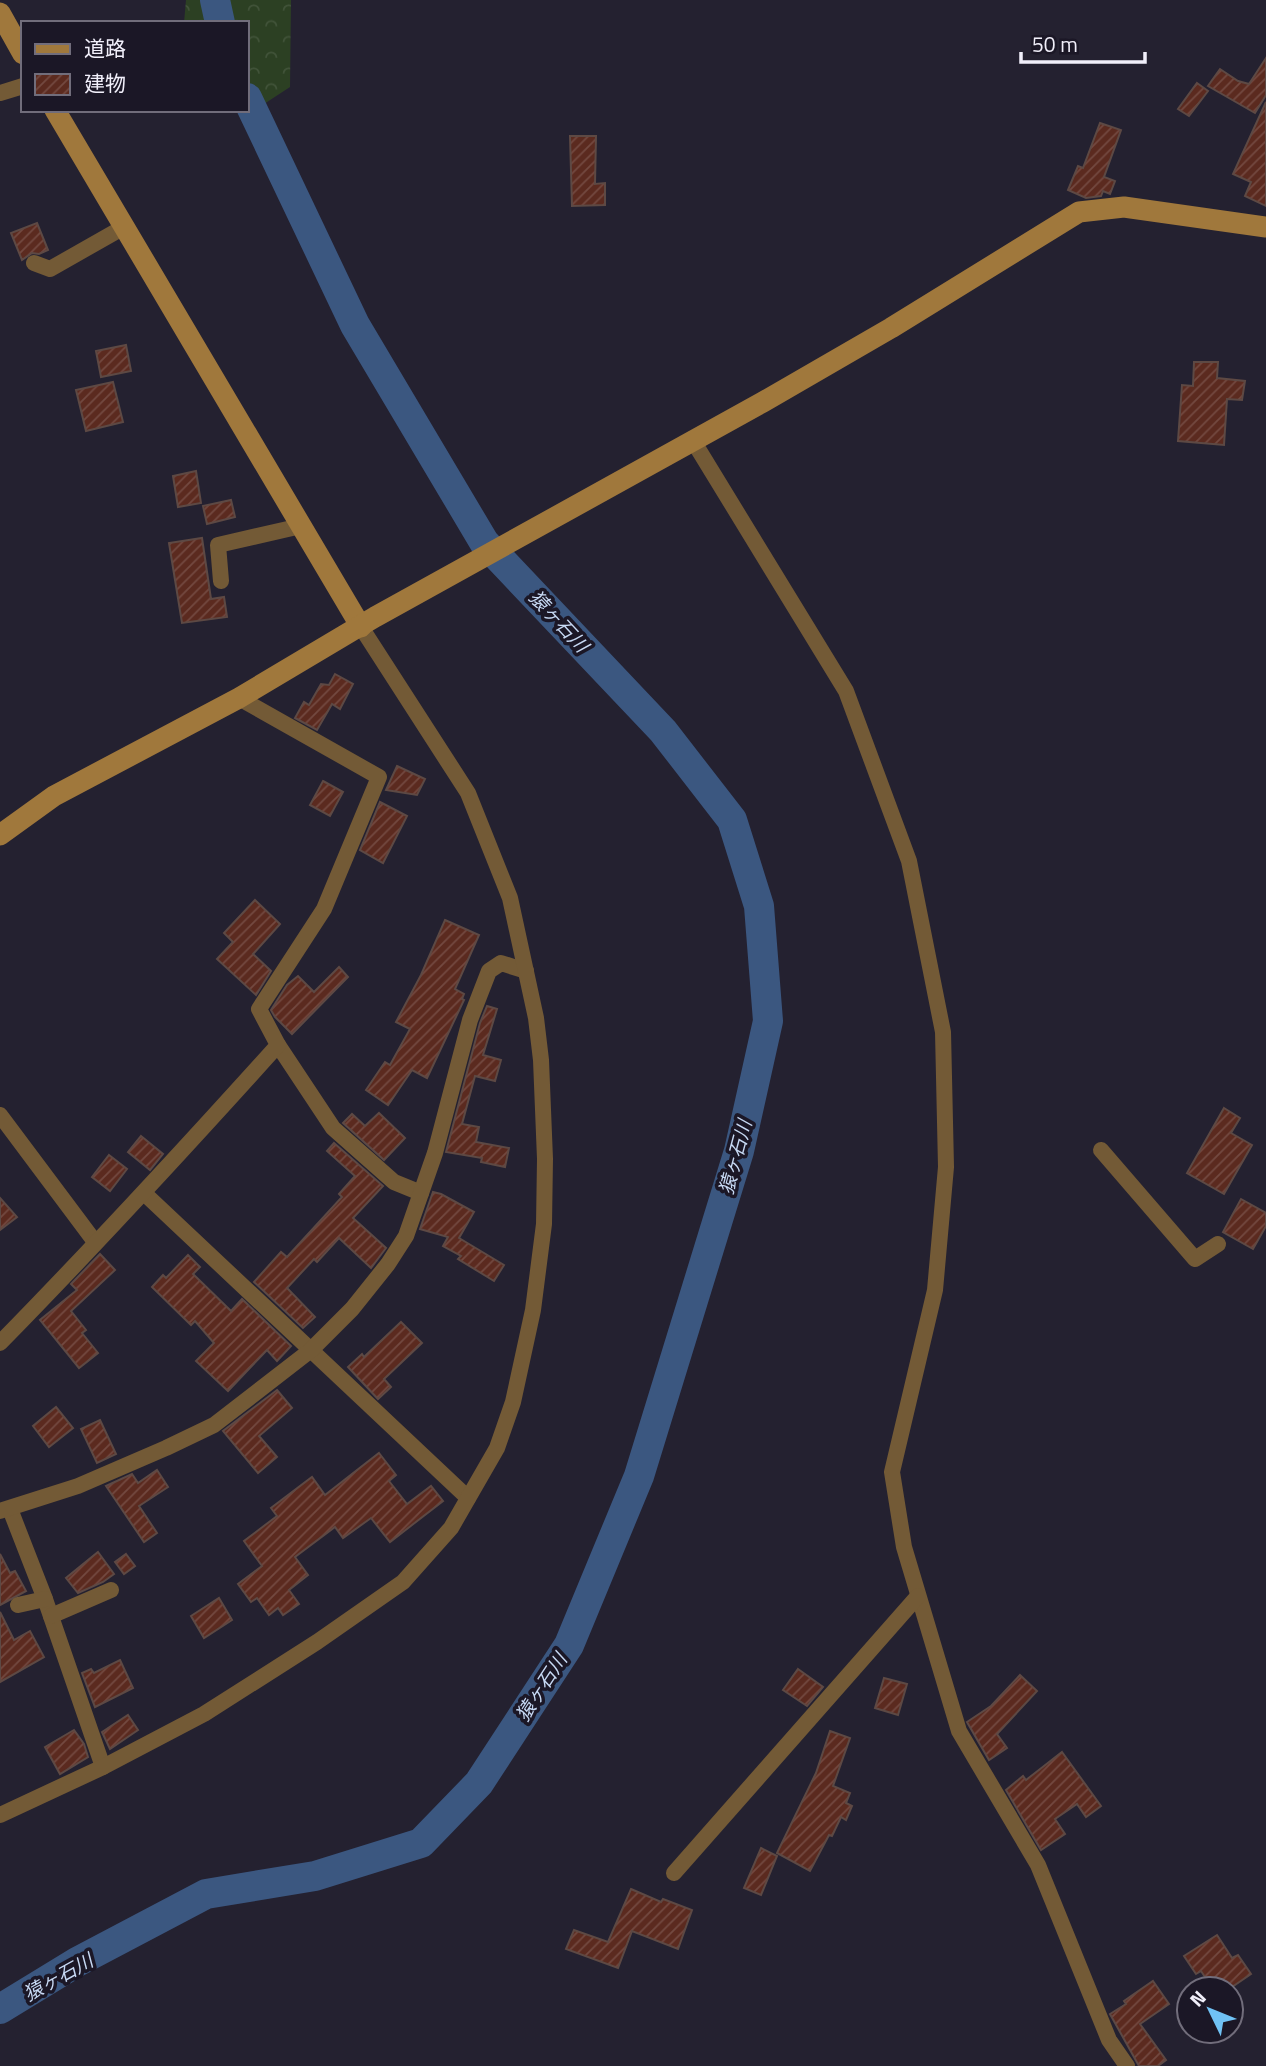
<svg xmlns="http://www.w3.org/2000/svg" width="1266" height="2066" font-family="'Titillium Web','Noto Sans JP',sans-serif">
<defs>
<pattern id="forest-crowns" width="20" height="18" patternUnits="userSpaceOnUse" patternTransform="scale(1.75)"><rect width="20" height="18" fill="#2c4023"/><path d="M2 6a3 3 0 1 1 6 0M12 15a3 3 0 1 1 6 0" fill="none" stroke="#415339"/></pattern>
<pattern id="building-hatch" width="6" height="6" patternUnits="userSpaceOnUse" patternTransform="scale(1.75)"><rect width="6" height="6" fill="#5b2a1f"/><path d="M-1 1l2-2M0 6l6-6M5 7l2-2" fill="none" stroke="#734940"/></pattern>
</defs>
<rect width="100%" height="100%" fill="#242130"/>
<path fill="url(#forest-crowns)" d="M 186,0 L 291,0 L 290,87 L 247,115 L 243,110 L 247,110 L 247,23 L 184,23 Z"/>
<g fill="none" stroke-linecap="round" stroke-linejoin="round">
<g stroke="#3b5780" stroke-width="30">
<path d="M 215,0 L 220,23"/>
<path d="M 0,2009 L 77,1962 L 206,1894 L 315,1876 L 421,1843 L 479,1783 L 569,1645 L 639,1476 L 739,1151 L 768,1021 L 759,906 L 732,820 L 663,731 L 484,542 L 355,325 L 247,98"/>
</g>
</g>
<g fill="url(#building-hatch)" stroke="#5d4944" stroke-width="2">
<path d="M 1266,58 L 1266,95 L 1255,113 L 1208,86 L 1220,69 L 1238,81 L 1249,84 Z"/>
<path d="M 1197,83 L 1208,91 L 1189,116 L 1178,109 Z"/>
<path d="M 1266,102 L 1266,206 L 1245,196 L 1251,182 L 1233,174 Z"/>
<path d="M 1100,123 L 1121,130 L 1104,177 L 1115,181 L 1110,194 L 1103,191 L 1101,196 L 1086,198 L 1068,190 L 1078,166 L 1083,168 Z"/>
<path d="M 570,136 L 596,136 L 595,184 L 605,183 L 605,205 L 572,206 Z"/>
<path d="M 37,223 L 48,250 L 39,254 L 32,253 L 22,260 L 11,233 Z"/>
<path d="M 126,345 L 131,371 L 101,377 L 96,351 Z"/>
<path d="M 1194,362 L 1218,362 L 1217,378 L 1245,381 L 1242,400 L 1227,399 L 1224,445 L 1178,441 L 1182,385 L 1193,386 Z"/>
<path d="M 113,382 L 123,422 L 86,431 L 76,390 Z"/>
<path d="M 196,471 L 201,503 L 178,507 L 173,476 Z"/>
<path d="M 231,500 L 235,517 L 207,524 L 203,506 Z"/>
<path d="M 202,538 L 211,599 L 224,597 L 227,617 L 182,623 L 169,543 Z"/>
<path d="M 335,674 L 353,684 L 340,709 L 332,704 L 317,730 L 295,718 L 304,702 L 309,705 L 321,684 L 329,685 Z"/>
<path d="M 397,766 L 425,779 L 417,795 L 386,790 Z"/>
<path d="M 323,781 L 343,792 L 330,816 L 310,805 Z"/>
<path d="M 380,802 L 407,816 L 383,863 L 360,850 Z"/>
<path d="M 255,900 L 280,924 L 253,954 L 271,971 L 256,995 L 217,959 L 233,942 L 224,933 Z"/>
<path d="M 445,920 L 479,935 L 455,989 L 464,994 L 462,999 L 464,1000 L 427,1078 L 412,1070 L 388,1105 L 366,1090 L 385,1062 L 390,1065 L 410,1029 L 396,1022 L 421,975 Z"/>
<path d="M 339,967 L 348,977 L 292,1034 L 275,1017 L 271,1010 L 287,985 L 298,976 L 314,992 Z"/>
<path d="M 487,1006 L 497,1009 L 483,1055 L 501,1060 L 495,1081 L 475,1076 L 462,1124 L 479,1127 L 476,1142 L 509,1148 L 505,1167 L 481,1162 L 482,1158 L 446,1152 L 480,1023 Z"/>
<path d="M 1224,1108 L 1240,1118 L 1231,1133 L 1252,1145 L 1224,1194 L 1187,1173 Z"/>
<path d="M 379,1113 L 405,1138 L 384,1160 L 343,1123 L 352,1114 L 365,1126 Z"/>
<path d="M 141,1136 L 163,1154 L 150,1170 L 128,1152 Z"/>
<path d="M 334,1143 L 383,1186 L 353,1218 L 386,1248 L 371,1268 L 339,1238 L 317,1262 L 314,1259 L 287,1288 L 315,1317 L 303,1328 L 254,1282 L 281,1252 L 287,1257 L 342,1197 L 339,1194 L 355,1176 L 327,1151 Z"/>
<path d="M 109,1155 L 127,1169 L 110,1191 L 92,1177 Z"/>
<path d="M 433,1192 L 441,1194 L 474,1212 L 459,1238 L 504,1265 L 494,1281 L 458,1259 L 461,1256 L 443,1246 L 448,1237 L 420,1229 Z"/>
<path d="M 0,1198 L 17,1217 L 0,1230 Z"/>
<path d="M 1241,1199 L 1266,1213 L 1266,1226 L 1253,1249 L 1223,1232 Z"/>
<path d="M 100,1254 L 115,1270 L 71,1311 L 86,1330 L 82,1333 L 98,1353 L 79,1368 L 40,1320 L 77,1290 L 71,1284 Z"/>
<path d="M 188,1255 L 200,1267 L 193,1274 L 231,1311 L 242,1299 L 291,1346 L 277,1361 L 267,1350 L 228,1391 L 196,1361 L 214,1343 L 195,1321 L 191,1325 L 152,1287 L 163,1275 L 166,1278 Z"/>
<path d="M 401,1322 L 422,1343 L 384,1379 L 391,1387 L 378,1399 L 348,1367 L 362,1354 L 364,1357 Z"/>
<path d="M 277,1390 L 292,1408 L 259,1436 L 277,1457 L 258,1473 L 223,1431 Z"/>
<path d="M 56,1407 L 73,1428 L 49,1447 L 33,1426 Z"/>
<path d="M 100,1420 L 116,1454 L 97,1463 L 81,1429 Z"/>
<path d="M 379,1453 L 396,1475 L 389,1481 L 407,1504 L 431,1486 L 443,1501 L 390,1542 L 371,1518 L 343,1538 L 335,1527 L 295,1557 L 308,1575 L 289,1590 L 299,1604 L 283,1615 L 278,1608 L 269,1615 L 257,1598 L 251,1602 L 238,1584 L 262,1566 L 244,1541 L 277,1516 L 271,1508 L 312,1477 L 325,1495 Z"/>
<path d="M 157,1470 L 168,1487 L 139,1506 L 157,1533 L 144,1542 L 106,1486 L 132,1474 L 138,1483 Z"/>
<path d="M 98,1552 L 114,1574 L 103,1582 L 78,1593 L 66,1578 Z"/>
<path d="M 0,1554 L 10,1573 L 15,1571 L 26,1591 L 0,1605 Z"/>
<path d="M 126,1554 L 135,1566 L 124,1574 L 115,1562 Z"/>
<path d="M 219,1598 L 232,1620 L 204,1638 L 191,1616 Z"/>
<path d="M 0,1612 L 14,1640 L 30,1631 L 44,1657 L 0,1682 Z"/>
<path d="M 120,1660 L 133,1688 L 95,1707 L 82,1673 L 91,1669 L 94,1673 Z"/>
<path d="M 798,1669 L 823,1687 L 807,1706 L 783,1690 Z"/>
<path d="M 1020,1675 L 1037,1691 L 997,1734 L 1007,1748 L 989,1760 L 967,1722 L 991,1706 Z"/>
<path d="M 884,1678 L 907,1684 L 898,1715 L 875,1708 Z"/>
<path d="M 128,1715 L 138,1730 L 110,1749 L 102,1732 Z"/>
<path d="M 74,1730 L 84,1744 L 88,1757 L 60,1774 L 45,1747 Z"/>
<path d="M 830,1731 L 850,1738 L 833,1786 L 850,1793 L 846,1803 L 852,1806 L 846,1820 L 841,1817 L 832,1836 L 829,1835 L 810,1871 L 777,1853 L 816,1773 Z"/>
<path d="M 1062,1752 L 1101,1806 L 1086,1817 L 1077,1804 L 1055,1819 L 1065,1834 L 1041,1850 L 1006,1790 L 1023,1776 L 1026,1780 Z"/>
<path d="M 761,1848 L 777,1856 L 761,1895 L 744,1888 Z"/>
<path d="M 631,1889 L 661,1902 L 663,1899 L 692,1910 L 678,1949 L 632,1931 L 618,1968 L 566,1949 L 574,1930 L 608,1942 Z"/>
<path d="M 1217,1935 L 1232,1958 L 1238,1955 L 1251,1974 L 1229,1989 L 1213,1989 L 1201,1971 L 1196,1974 L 1184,1956 Z"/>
<path d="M 1153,1981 L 1169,2004 L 1140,2024 L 1166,2060 L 1158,2066 L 1139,2066 L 1110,2014 L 1126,2004 L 1124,2001 Z"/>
</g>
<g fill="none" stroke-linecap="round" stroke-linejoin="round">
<g stroke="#735a36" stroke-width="16">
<path d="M 0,93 L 23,86"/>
<path d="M 34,263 L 50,269 L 124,227"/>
<path d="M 692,439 L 846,691 L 909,861 L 943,1032 L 946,1167 L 935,1290 L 892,1472 L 904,1547 L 959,1731 L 1038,1865 L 1109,2040 L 1127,2066"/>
<path d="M 221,581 L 218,545 L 301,526"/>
<path d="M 278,1045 L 333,1128 L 394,1182 L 421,1193"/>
<path d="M 0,1115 L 95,1242"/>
<path d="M 1101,1150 L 1195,1259 L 1218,1244"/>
<path d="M 145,1194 L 468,1498"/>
<path d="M 0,1343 C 95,1246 187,1146 278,1045 L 259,1009 L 324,909 L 379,777 L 239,698"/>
<path d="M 10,1509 L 45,1599 L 103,1767"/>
<path d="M 0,1511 L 78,1486 L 166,1448 L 214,1425 L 311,1350 L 352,1309 L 388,1264 L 406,1236 L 435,1153 L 470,1020 L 489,971 L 501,963 L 526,971"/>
<path d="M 18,1605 L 45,1599"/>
<path d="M 51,1616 L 111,1590"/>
<path d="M 0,1815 L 103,1767 L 204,1714 L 317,1642 L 403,1582 L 451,1528 L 497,1448 L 513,1402 L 533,1310 L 544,1224 L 545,1159 L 541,1060 L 536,1018 L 510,898 L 468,793 L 361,627"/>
<path d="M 674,1873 L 918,1596"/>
</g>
<g stroke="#a0783c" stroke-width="21">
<path d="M 0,13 L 23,54"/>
<path d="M 55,110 L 361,627"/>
<path d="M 0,835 L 54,796 L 239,698 L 375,617 L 763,402 L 891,328 L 1079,212 L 1124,207 L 1266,227"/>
</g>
</g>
<g text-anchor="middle" stroke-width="7" stroke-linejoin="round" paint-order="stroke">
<g font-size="19" font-style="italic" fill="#c7d9f4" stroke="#1b1726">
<text transform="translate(559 621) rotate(47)" y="7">猿ヶ石川</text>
<text transform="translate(735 1157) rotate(-75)" y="7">猿ヶ石川</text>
<text transform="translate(541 1687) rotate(-57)" y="7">猿ヶ石川</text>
<text transform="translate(58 1977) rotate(-29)" y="7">猿ヶ石川</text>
</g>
</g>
<rect x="21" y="21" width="228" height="91" fill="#1b1726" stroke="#716d7b" stroke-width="2"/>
<rect x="35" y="44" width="35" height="10" fill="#a0783c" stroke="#716d7b" stroke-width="2"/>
<text x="84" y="56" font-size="21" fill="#f1effa">道路</text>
<rect x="35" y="74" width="35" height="21" fill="url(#building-hatch)" stroke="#716d7b" stroke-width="2"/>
<text x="84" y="91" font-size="21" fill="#f1effa">建物</text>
<g transform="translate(1210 2010) rotate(313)"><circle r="33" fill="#1b1726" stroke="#716d7b" stroke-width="2"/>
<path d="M0-5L12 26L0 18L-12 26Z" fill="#70c2f4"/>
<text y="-10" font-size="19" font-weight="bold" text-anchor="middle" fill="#f1effa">N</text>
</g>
<path d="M1021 52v10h124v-10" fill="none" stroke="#f1effa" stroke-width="3.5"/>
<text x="1032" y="52" font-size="21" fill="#f1effa" stroke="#1b1726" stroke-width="5" paint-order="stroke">50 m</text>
</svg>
